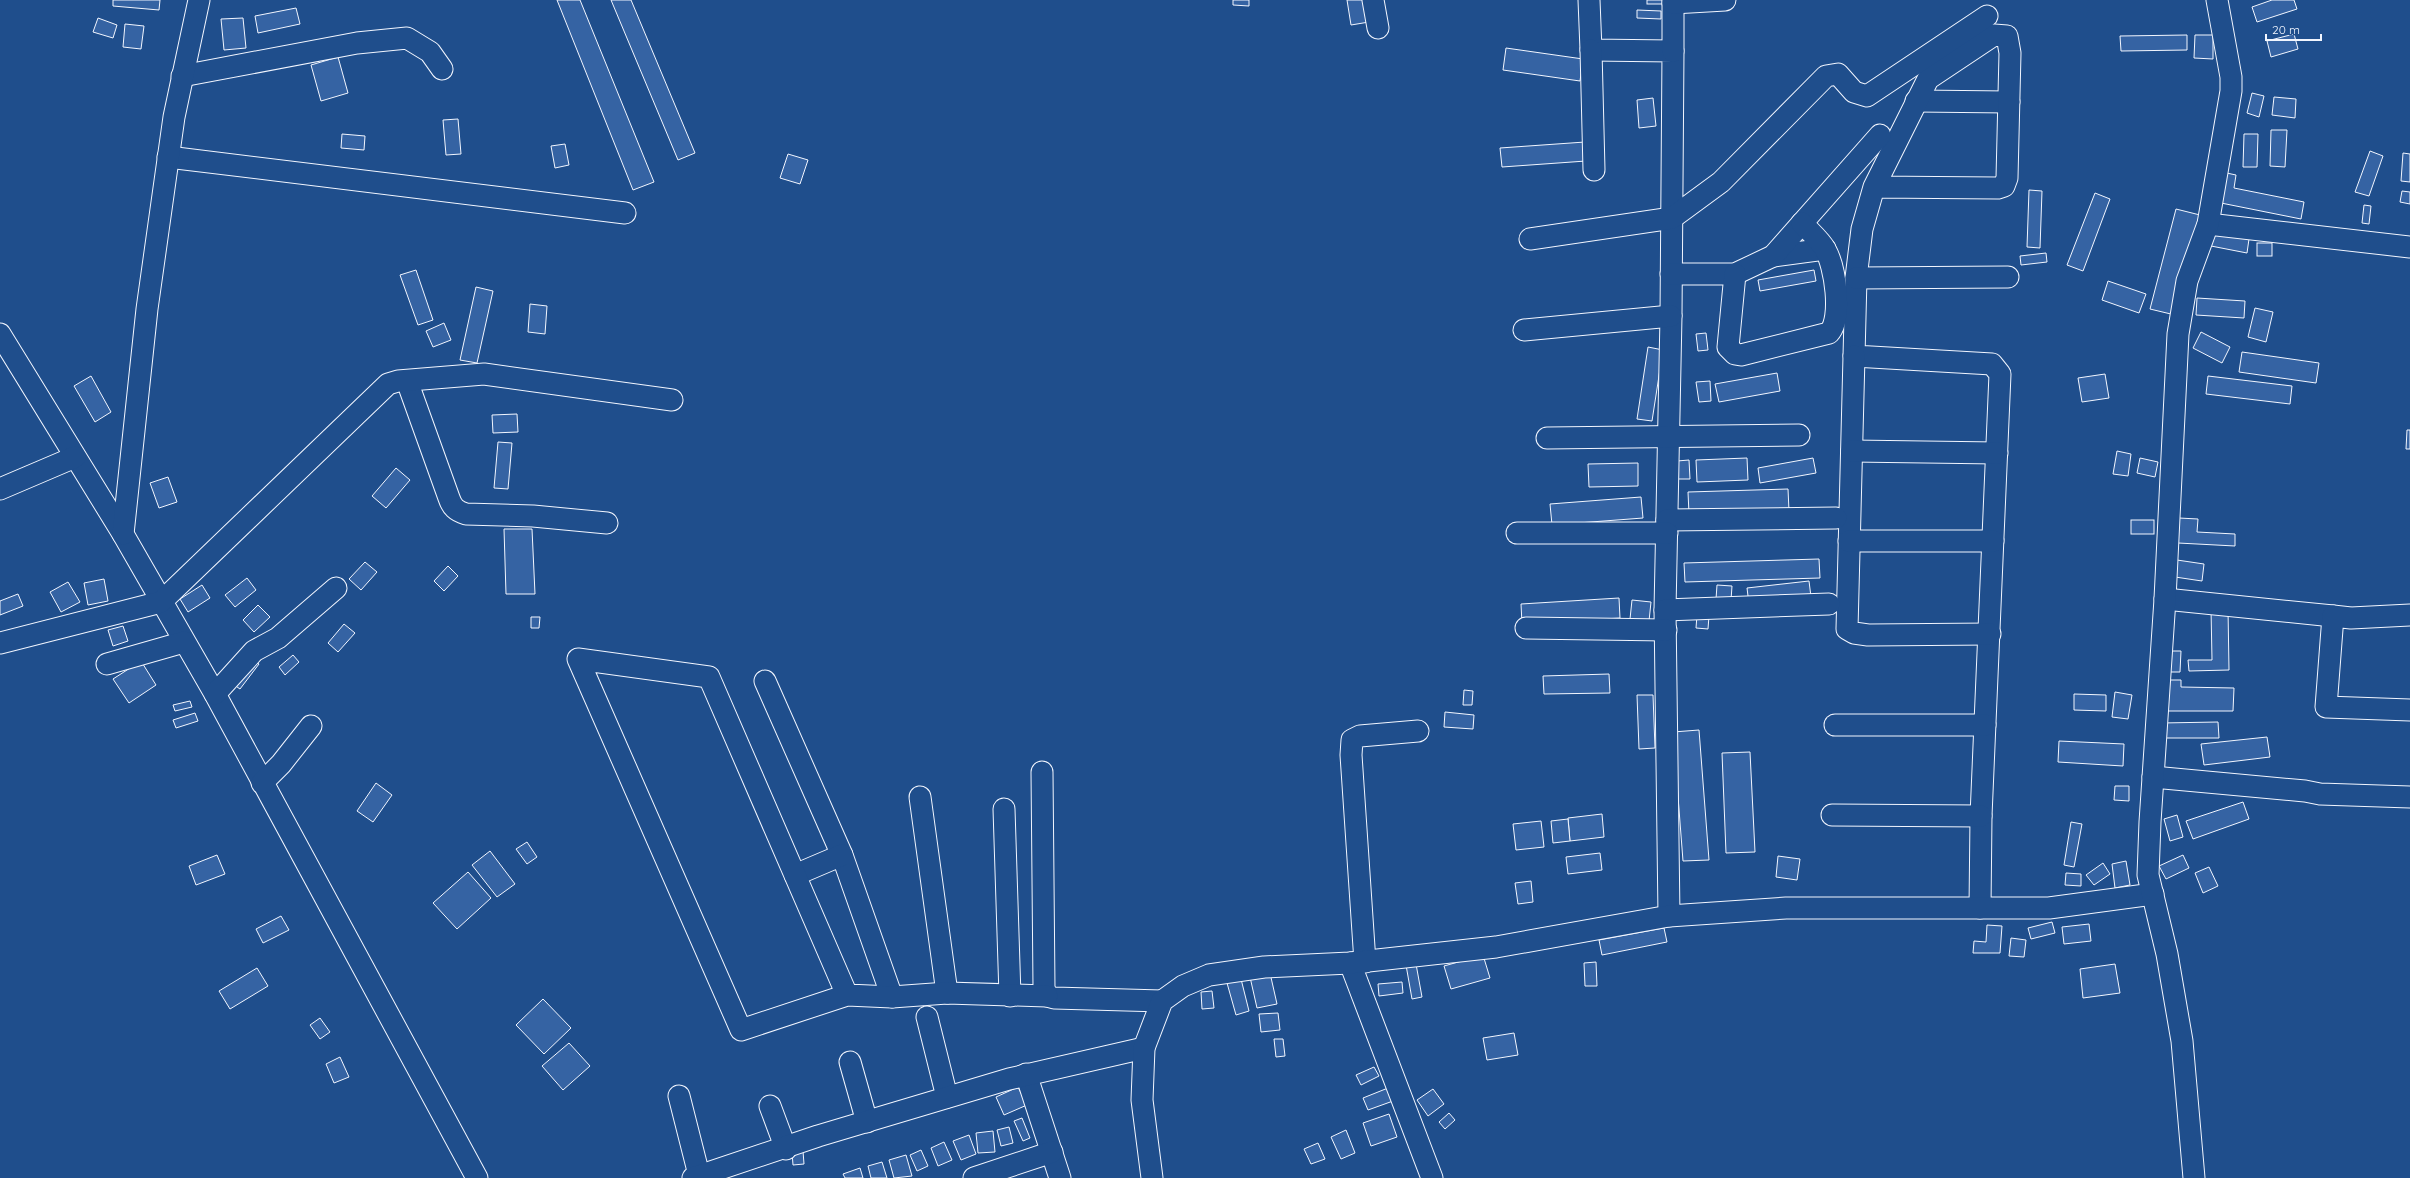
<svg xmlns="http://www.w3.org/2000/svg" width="2410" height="1178" font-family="Quicksand,sans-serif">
<rect width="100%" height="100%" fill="#1f4e8c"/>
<g fill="#3563a3" stroke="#f2f6ff">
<path d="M 113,0 L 160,0 L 159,10 L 113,6 Z"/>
<path d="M 557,0 L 580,0 L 654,182 L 633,190 Z"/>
<path d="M 611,0 L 631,0 L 695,153 L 678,160 Z"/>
<path d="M 1233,0 L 1249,0 L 1249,6 L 1233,5 Z"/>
<path d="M 1347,0 L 1365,0 L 1369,22 L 1351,25 Z"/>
<rect x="1647" y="0" width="20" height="4"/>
<path d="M 2272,0 L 2294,0 L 2297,9 L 2257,22 L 2252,7 Z"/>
<path d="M 296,8 L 300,24 L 258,33 L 255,16 Z"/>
<path d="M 1637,10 L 1661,11 L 1661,19 L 1637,18 Z"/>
<path d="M 98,18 L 117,25 L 113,38 L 93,32 Z"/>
<path d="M 243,18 L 246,48 L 224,50 L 221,19 Z"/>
<path d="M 125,24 L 144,26 L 141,49 L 123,47 Z"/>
<path d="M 2294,34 L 2298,49 L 2271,57 L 2267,41 Z"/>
<path d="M 2187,35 L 2187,50 L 2121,51 L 2120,36 Z"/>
<path d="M 2195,35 L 2213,35 L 2213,59 L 2194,58 Z"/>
<path d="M 1506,48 L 1583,59 L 1580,81 L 1503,70 Z"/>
<path d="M 338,57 L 348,93 L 321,101 L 311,65 Z"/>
<path d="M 2252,93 L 2264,96 L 2259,117 L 2247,113 Z"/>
<path d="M 2274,97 L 2296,99 L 2295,118 L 2272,115 Z"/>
<path d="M 1653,98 L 1656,126 L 1639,128 L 1637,100 Z"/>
<path d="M 458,119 L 461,154 L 446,155 L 443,120 Z"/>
<path d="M 2271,130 L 2287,130 L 2285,167 L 2270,166 Z"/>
<path d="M 342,134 L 365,136 L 364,150 L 341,148 Z"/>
<path d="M 2244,134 L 2258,134 L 2257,167 L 2243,167 Z"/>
<path d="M 1585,142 L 1586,161 L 1502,167 L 1500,148 Z"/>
<path d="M 565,144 L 569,165 L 555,168 L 551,146 Z"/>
<path d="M 2370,151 L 2383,156 L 2369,196 L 2355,192 Z"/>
<path d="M 2403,153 L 2410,154 L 2410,182 L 2401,181 Z"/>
<path d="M 788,154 L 808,160 L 800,184 L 780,178 Z"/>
<path d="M 2222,172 L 2236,175 L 2234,188 L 2304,202 L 2301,219 L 2216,202 Z"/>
<path d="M 2029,190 L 2042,191 L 2040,248 L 2027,247 Z"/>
<path d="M 2402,191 L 2410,192 L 2410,204 L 2400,202 Z"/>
<path d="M 2095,193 L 2110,199 L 2083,271 L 2067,265 Z"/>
<path d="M 2364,205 L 2371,206 L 2369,224 L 2362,223 Z"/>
<path d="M 2176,209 L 2200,215 L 2175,315 L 2150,309 Z"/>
<path d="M 2214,232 L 2249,239 L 2247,253 L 2211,246 Z"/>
<rect x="2257" y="243" width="15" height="13"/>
<path d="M 2046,253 L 2047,262 L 2021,265 L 2020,256 Z"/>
<path d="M 416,270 L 433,320 L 418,325 L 400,275 Z"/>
<path d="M 1814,270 L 1816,281 L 1760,291 L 1758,280 Z"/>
<path d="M 2108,281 L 2146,294 L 2139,313 L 2102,300 Z"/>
<path d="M 476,287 L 493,291 L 477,363 L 460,360 Z"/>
<path d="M 2197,298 L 2245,301 L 2244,318 L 2196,315 Z"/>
<path d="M 530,304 L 547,306 L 545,334 L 528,332 Z"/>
<path d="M 2255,308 L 2273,312 L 2266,342 L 2248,337 Z"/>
<path d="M 444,323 L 451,340 L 433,347 L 426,331 Z"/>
<path d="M 2201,332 L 2230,347 L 2222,363 L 2193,348 Z"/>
<path d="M 1706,333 L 1708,350 L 1698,351 L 1696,334 Z"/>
<path d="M 1648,347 L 1663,350 L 1652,421 L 1637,419 Z"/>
<path d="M 2242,352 L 2319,363 L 2316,383 L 2239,372 Z"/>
<path d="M 1777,373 L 1780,391 L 1719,402 L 1715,384 Z"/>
<path d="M 2105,374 L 2109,398 L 2082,402 L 2078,378 Z"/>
<path d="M 91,376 L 111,412 L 95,422 L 74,386 Z"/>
<path d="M 2208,376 L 2292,386 L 2290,404 L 2206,394 Z"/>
<path d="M 1710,381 L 1711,401 L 1699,402 L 1696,382 Z"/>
<path d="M 517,414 L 518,432 L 493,433 L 492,415 Z"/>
<path d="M 2407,430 L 2410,430 L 2410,449 L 2406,449 Z"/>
<path d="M 498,442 L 512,443 L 508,489 L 494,488 Z"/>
<path d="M 2117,451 L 2131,454 L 2128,476 L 2113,474 Z"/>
<path d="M 1747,458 L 1748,480 L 1697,482 L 1696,460 Z"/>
<path d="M 1813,458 L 1816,473 L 1760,483 L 1758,468 Z"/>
<path d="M 2140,458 L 2158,462 L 2155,477 L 2137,473 Z"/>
<path d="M 1689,460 L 1690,479 L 1677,479 L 1677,461 Z"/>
<path d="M 1638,463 L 1638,486 L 1589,487 L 1588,464 Z"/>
<path d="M 396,468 L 410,480 L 386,508 L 372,496 Z"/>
<path d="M 168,477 L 177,502 L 159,508 L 150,483 Z"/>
<path d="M 1788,489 L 1789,511 L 1689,514 L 1688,492 Z"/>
<path d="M 1641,497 L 1643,518 L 1552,525 L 1550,504 Z"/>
<path d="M 2179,518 L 2198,519 L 2197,532 L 2235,534 L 2235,546 L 2178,543 Z"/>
<rect x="2131" y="520" width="23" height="14"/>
<path d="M 504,529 L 532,529 L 535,594 L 506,594 Z"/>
<path d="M 1819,559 L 1820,578 L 1685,582 L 1684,563 Z"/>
<path d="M 2177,560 L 2204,564 L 2202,581 L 2175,577 Z"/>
<path d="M 365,562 L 377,572 L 361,590 L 349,579 Z"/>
<path d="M 448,566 L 458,576 L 444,591 L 434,581 Z"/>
<path d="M 247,578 L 256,590 L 235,607 L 225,595 Z"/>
<path d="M 104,579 L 108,601 L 88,605 L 84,583 Z"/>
<path d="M 1809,581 L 1811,597 L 1749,604 L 1747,588 Z"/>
<path d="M 68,582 L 80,602 L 61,612 L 50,592 Z"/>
<path d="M 202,585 L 210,598 L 188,612 L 180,599 Z"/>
<path d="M 1717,585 L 1732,586 L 1731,600 L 1716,599 Z"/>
<path d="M 18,594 L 23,606 L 0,615 L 0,601 Z"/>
<path d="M 1619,598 L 1620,618 L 1522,624 L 1521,604 Z"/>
<path d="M 1632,600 L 1651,602 L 1649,621 L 1630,619 Z"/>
<path d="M 258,605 L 270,617 L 254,632 L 243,620 Z"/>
<path d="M 2211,609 L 2228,609 L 2229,670 L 2189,671 L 2188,660 L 2212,660 Z"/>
<path d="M 1697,615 L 1709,616 L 1708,629 L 1696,628 Z"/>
<path d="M 531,617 L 540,617 L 539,628 L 531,628 Z"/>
<path d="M 344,624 L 355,633 L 338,652 L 328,643 Z"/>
<path d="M 123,626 L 128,641 L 113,646 L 108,630 Z"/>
<path d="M 2170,651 L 2181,651 L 2180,672 L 2169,672 Z"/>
<path d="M 293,655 L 299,662 L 285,675 L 279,667 Z"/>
<path d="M 251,659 L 259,664 L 240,689 L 233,684 Z"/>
<path d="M 141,661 L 156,685 L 129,703 L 113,679 Z"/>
<path d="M 1609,674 L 1610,693 L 1544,694 L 1543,676 Z"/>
<path d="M 2162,680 L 2181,680 L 2181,687 L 2234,688 L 2233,711 L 2160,711 Z"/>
<path d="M 1464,690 L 1473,691 L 1472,705 L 1463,705 Z"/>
<path d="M 2115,692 L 2132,695 L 2128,719 L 2112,717 Z"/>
<path d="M 2074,694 L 2106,695 L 2106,711 L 2074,710 Z"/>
<path d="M 1637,695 L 1653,695 L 1655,748 L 1639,749 Z"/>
<path d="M 190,701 L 192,707 L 175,711 L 173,705 Z"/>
<path d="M 1445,712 L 1474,715 L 1473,729 L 1444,727 Z"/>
<path d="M 195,713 L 198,721 L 176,728 L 173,720 Z"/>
<path d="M 2218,722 L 2219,738 L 2161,738 L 2161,723 Z"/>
<path d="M 1699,730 L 1709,860 L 1683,861 L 1673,732 Z"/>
<path d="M 2267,737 L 2270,757 L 2204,765 L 2201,744 Z"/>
<path d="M 2059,741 L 2124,744 L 2123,766 L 2058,762 Z"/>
<path d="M 1750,752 L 1755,852 L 1726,853 L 1722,753 Z"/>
<path d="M 376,783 L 392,795 L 373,822 L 357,811 Z"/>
<path d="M 2115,786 L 2129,786 L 2129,801 L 2114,800 Z"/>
<path d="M 2243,802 L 2249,819 L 2193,839 L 2186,821 Z"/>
<path d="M 1602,814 L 1604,837 L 1570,841 L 1568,818 Z"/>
<path d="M 2177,815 L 2183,837 L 2170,841 L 2164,819 Z"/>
<path d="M 1568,819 L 1570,841 L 1553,843 L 1551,821 Z"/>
<path d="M 1541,821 L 1544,847 L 1516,850 L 1513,824 Z"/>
<path d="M 2071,822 L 2082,824 L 2074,867 L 2064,865 Z"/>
<path d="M 527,842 L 537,857 L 527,864 L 516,849 Z"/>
<path d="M 490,851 L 515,884 L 497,897 L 472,865 Z"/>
<path d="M 1600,853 L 1602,870 L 1568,874 L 1566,857 Z"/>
<path d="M 217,855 L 225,874 L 196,885 L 189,866 Z"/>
<path d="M 2183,855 L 2189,868 L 2166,879 L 2159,866 Z"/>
<path d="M 1778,856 L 1800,859 L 1797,880 L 1776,877 Z"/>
<path d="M 2126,861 L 2130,885 L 2115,888 L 2112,864 Z"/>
<path d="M 2103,863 L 2110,874 L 2094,885 L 2086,875 Z"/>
<path d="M 2209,867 L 2218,886 L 2203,893 L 2195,873 Z"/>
<path d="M 468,872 L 491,898 L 457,929 L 433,903 Z"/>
<path d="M 2066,873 L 2081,874 L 2081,886 L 2065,885 Z"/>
<path d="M 1531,881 L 1533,902 L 1518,904 L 1515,883 Z"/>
<path d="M 281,916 L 289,930 L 263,943 L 256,929 Z"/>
<path d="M 2052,922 L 2055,933 L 2031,939 L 2028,928 Z"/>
<path d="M 2089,924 L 2091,941 L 2064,944 L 2062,927 Z"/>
<path d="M 1987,925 L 2002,926 L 2000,953 L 1973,953 L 1974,941 L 1986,942 Z"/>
<path d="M 1664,928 L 1667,942 L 1602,955 L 1599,940 Z"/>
<path d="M 2011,938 L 2026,940 L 2024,957 L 2009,956 Z"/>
<path d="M 1483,955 L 1490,978 L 1451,989 L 1444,966 Z"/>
<path d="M 1596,962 L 1597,986 L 1585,986 L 1584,963 Z"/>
<path d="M 1416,964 L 1422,997 L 1412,999 L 1406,965 Z"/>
<path d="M 2115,964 L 2120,993 L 2083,998 L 2080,969 Z"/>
<path d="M 257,968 L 268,986 L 230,1009 L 219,991 Z"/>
<path d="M 1270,973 L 1277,1004 L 1257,1008 L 1250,977 Z"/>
<path d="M 1241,979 L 1249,1011 L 1236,1015 L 1227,983 Z"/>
<path d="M 1402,982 L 1403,993 L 1379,996 L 1378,984 Z"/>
<path d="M 1212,991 L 1214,1008 L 1202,1009 L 1201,992 Z"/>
<path d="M 543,999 L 571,1028 L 544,1054 L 516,1025 Z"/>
<path d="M 1278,1013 L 1280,1030 L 1261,1032 L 1259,1014 Z"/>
<path d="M 320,1018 L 330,1032 L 320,1039 L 310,1025 Z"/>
<path d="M 1514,1033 L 1518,1055 L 1487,1060 L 1483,1038 Z"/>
<path d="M 1274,1039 L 1283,1039 L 1285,1056 L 1276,1057 Z"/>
<path d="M 569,1043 L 590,1066 L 563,1090 L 542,1066 Z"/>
<path d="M 340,1057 L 349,1077 L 334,1083 L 326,1064 Z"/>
<path d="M 1374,1067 L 1379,1076 L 1361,1085 L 1356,1075 Z"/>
<path d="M 1018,1087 L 1027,1105 L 1004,1115 L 996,1097 Z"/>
<path d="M 1388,1088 L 1393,1101 L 1368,1110 L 1363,1098 Z"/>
<path d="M 1433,1089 L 1444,1104 L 1428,1116 L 1417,1100 Z"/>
<path d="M 1449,1113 L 1455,1120 L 1445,1129 L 1439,1122 Z"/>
<path d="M 1389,1114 L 1397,1137 L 1371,1146 L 1363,1123 Z"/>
<path d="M 1022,1118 L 1030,1138 L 1023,1141 L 1014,1121 Z"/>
<path d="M 1009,1127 L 1013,1143 L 1001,1146 L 997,1130 Z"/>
<path d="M 1346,1130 L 1355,1153 L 1341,1159 L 1331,1137 Z"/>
<path d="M 993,1131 L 995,1152 L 978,1153 L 976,1133 Z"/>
<path d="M 969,1135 L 976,1154 L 961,1160 L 953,1141 Z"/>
<path d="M 944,1142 L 952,1160 L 938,1166 L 931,1148 Z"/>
<path d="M 1318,1143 L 1325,1159 L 1311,1164 L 1304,1149 Z"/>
<path d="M 921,1150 L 928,1166 L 917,1171 L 910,1155 Z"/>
<path d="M 803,1151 L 804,1164 L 793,1165 L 792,1152 Z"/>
<path d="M 906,1155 L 912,1176 L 894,1178 L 889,1160 Z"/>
<path d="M 882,1162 L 887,1178 L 871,1178 L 868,1166 Z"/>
<path d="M 860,1168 L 863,1178 L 845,1178 L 843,1174 Z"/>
</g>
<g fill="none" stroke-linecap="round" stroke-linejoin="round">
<defs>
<g id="minor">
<path d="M 1373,0 L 1378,28"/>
<path d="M 1589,0 L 1591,50 L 1673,51 L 1671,316 L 1665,610 L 1669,916"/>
<path d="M 1673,0 L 1673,51"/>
<path d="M 1673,3 L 1725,0"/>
<path d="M 1591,50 L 1594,170"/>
<path d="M 182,76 L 357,43 L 407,38 L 430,52 L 442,69"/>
<path d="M 1916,101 L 2009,102"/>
<path d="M 168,157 L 625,213"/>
<path d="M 1874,187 L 1998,188 L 2004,186 L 2007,178 L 2010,53 L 2007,36 L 1994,35 L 1928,79 L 1874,187 L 1862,229 L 1856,278 L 1854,356 L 1992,364 L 2000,374 L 1981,816 L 1980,908"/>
<path d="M 2208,224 L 2410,247"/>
<path d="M 1530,239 L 1672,218 L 1721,182 L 1826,76 L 1838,74 L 1854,92 L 1867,96 L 1987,16"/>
<path d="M 1773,256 L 1825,249"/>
<path d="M 1671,274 L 1735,274 L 1773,256 L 1880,135"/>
<path d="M 1735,274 L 1728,347 L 1735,354 L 1741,355 L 1829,333 C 1843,318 1835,266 1825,249 C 1820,240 1809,231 1802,223"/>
<path d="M 1856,278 L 2008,277"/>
<path d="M 1524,330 L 1671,316"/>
<path d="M 0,334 L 123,534 L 215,694 L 477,1178"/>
<path d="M 1854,356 L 1847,629 L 1854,633 L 1868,635 L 1990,634"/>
<path d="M 407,381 L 449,498 C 452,507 456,511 466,514 L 533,516 L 607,523"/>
<path d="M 1547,438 L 1799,435"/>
<path d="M 1852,451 L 1997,453"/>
<path d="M 0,489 L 75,457"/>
<path d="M 1667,520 L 1836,518"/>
<path d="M 1517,533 L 1667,533"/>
<path d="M 123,534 L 147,309 L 174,117 L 199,0"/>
<path d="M 1849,541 L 1993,541"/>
<path d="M 2165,599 L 2333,616"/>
<path d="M 1665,610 L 1829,604"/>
<path d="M 2410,615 L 2351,618 L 2333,616 L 2326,707 L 2410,710"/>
<path d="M 1526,628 L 1666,630"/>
<path d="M 0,643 L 161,602 L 388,384 L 398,381 L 484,374 L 672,400"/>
<path d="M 107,664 L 184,642"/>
<path d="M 765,681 L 842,855 L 892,997"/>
<path d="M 215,694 L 254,651 L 278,638 L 336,588"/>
<path d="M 1835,725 L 1985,725"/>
<path d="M 1042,772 L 1044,988 L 1047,996 L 1054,998 L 1162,1001"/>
<path d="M 2153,777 L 2305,791 L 2320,794 L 2410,797"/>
<path d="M 262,783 L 281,764 L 311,726"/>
<path d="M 920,797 L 947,993"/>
<path d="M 1004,809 L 1010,996"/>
<path d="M 1832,815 L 1981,816"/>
<path d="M 795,875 L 842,855"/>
<path d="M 1365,962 L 1351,755 L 1352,740 L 1360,736 L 1418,731"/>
<path d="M 1350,963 L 1432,1178"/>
<path d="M 847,995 L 709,677 L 578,659 L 741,1030 L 847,995 L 892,997 L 947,993 L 1047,996"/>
<path d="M 927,1017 L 947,1097"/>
<path d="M 850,1062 L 867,1122"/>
<path d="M 1026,1074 L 1060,1178"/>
<path d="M 679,1096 L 699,1175"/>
<path d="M 770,1106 L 786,1149"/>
<path d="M 693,1178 L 818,1136 L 1009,1079 L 1144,1048"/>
<path d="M 974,1178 L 1052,1152"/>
<path d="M 1152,1178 L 1142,1100 L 1144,1048 L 1162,1001 L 1183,986 L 1209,975 L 1264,967 L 1350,963 L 1496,947 L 1669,916 L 1786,908 L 2049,908 L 2153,894"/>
<path d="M 2194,1178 L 2182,1041 L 2167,954 L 2148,875 L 2150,822 L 2165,599 L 2178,334 L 2187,281 L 2208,224 L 2231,91 L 2231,77 L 2217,0"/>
</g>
</defs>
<use href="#minor" stroke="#f2f6ff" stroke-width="23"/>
<use href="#minor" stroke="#1f4e8c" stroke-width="21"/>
</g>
<path d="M2266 34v6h55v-6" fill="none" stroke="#f2f6ff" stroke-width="2"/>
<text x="2272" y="34" font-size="12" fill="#f2f6ff" stroke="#1f4e8c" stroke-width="3" paint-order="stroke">20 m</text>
</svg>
